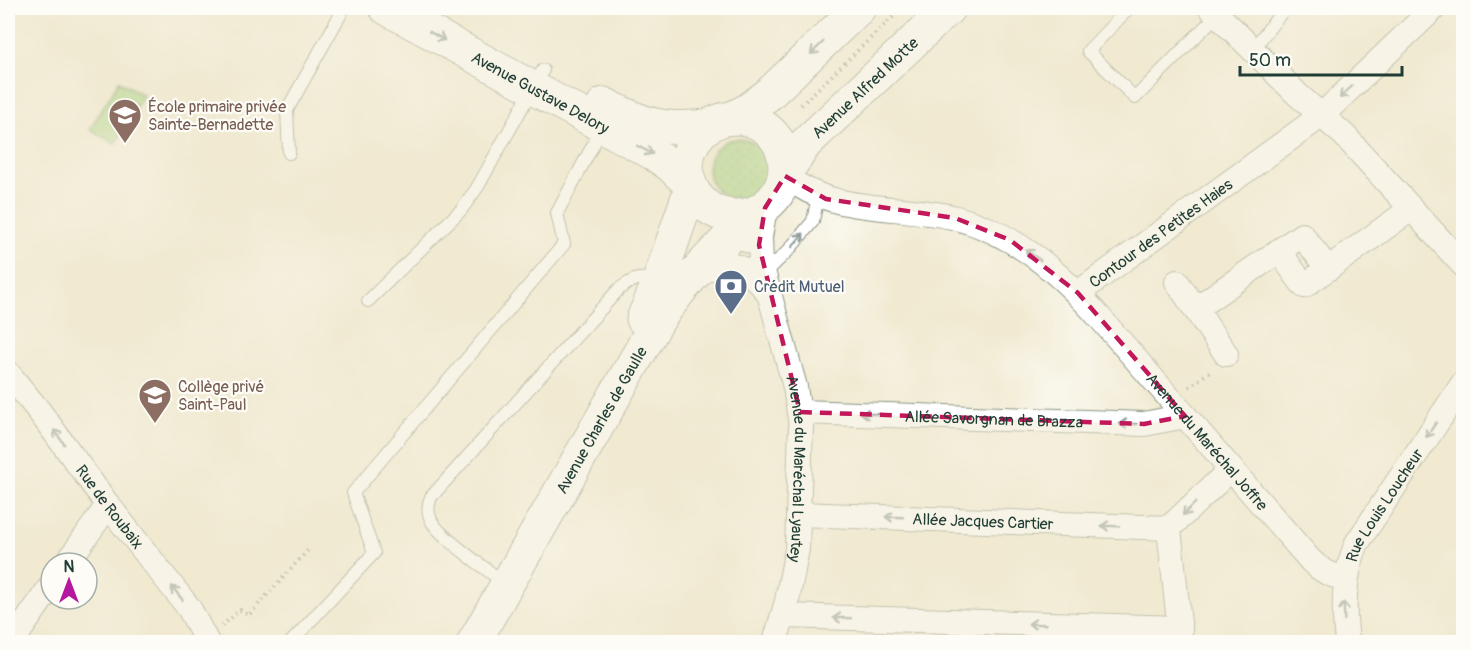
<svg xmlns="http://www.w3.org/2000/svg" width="1471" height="650" font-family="Pangolin,sans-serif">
<defs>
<pattern id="grass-dots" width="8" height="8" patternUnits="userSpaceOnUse" patternTransform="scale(1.5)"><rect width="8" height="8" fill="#a4d17f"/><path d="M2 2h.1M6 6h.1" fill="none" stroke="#8db46e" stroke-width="1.8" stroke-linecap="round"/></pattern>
</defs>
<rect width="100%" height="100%" fill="#fdfcf7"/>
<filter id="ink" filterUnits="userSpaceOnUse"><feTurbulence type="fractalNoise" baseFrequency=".0167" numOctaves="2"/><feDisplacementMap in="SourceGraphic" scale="12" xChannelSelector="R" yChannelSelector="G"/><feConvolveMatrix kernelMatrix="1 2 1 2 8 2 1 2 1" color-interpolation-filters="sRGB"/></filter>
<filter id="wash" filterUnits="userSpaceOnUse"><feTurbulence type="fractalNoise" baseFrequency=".008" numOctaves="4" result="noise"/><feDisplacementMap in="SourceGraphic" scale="24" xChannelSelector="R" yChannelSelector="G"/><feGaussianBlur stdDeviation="1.35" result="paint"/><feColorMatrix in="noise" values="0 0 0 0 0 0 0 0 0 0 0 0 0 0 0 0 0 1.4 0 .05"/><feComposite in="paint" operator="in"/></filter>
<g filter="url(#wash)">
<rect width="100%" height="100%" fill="#f1ead1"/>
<circle fill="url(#grass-dots)" stroke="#62875a" stroke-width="1.5" cx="738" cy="169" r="30"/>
<path fill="#a4d17f" stroke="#62875a" stroke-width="1.5" d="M 119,81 L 143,95 L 115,144 L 90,129 Z"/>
</g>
<g filter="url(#ink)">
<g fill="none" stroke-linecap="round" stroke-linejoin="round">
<defs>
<g id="lane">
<path d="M 1129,8 L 1088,51 L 1135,98 L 1218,14"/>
<path d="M 1253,49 L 1285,8"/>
<path d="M 289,153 L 287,110 L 344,8"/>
<path d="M 764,274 L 788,251 L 813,221 L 818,196"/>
<path d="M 368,301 L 461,210 L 477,188 L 543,70"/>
<path d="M 495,576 C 481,565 437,534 431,520 C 427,512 428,504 431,497 L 619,289 C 635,278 638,277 657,280"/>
<path d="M 291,642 L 374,553 L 353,493 L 564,244 L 557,213 L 602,128"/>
</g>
<g id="street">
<path d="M 1211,8 L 1298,95 L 1344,135 L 1464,266"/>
<path id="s1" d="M 785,176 C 835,216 897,203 956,218 C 1015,233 1061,274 1100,318 L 1311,561 C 1321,571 1332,576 1345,579"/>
<path id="s2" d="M 765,208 L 760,237 L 761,264 L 795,387 L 801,426 L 797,549 L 787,601 L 775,642"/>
<path d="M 715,212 L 749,241"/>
<path d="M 1279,251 L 1304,286 L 1411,209"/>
<path d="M 696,273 C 730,258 746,264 768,293"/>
<path d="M 1177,282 L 1226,354"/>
<path id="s3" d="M 1078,293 L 1322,115 L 1434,8"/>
<path d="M 1195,309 L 1302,235 L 1328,269"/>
<path id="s4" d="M 8,373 L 39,411 L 108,505 L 189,608 L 207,642"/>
<path id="s5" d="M 800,412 L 1144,424 L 1185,416"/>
<path id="s6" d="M 799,514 L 1169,528"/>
<path d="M 67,563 L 108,505"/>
<path d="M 784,616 L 1180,628"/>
<path d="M 12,642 L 51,586"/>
<path d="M 1181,642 L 1169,528 L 1231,469"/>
<path id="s7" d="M 1347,642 C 1343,607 1343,576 1357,543 L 1464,382"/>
</g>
<g id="primary">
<path id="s8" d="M 386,8 L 654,154 L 670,165 L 689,183"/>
<path d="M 604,104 C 644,125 663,131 708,126"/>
<circle cx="736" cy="167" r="49"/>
<path d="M 732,118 L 748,110 L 769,94 L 859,8"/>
<path id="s9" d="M 786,172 L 806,143 L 949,8"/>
<path d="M 643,319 L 659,281 L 691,188"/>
<path id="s10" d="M 474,642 L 657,322 C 684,281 719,247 754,213"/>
</g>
</defs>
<use href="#lane" stroke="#889482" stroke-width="14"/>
<use href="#street" stroke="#889482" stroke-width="26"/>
<use href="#primary" stroke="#889482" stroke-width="35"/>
<g stroke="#889482" stroke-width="4" stroke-dasharray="1.5 4.5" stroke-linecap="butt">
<path d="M 801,105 L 902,8"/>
<path d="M 1189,387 L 1212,370"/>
<path d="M 222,626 L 240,610 L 249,615 L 310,548"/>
</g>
<use href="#lane" stroke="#fff" stroke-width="12"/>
<use href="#street" stroke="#fff" stroke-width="24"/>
<use href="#primary" stroke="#fff" stroke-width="33"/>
</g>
<defs><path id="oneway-shaft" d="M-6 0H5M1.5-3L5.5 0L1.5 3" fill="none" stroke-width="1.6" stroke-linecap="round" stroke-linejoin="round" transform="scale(1.5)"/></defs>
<g stroke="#8f9e9a">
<use href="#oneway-shaft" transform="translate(437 36) rotate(29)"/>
<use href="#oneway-shaft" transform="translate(817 48) rotate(136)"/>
<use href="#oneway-shaft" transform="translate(1346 92) rotate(136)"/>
<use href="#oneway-shaft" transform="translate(645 150) rotate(28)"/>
<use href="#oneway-shaft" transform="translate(798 240) rotate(-50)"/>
<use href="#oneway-shaft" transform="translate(1033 255) rotate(-145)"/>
<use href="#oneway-shaft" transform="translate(870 414) rotate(-178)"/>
<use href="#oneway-shaft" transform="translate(1128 424) rotate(-178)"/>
<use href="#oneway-shaft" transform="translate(1431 430) rotate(124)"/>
<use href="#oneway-shaft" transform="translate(59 437) rotate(-126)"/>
<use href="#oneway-shaft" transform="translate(1189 509) rotate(136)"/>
<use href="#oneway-shaft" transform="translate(894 517) rotate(-178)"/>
<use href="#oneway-shaft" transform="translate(1110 526) rotate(-178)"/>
<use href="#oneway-shaft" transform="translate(177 593) rotate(-128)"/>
<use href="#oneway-shaft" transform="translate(1344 611) rotate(-92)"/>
<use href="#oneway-shaft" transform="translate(842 618) rotate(-178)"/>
<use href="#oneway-shaft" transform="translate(1037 624) rotate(-178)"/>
</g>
</g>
<path d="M0 0H1471V650H0ZM 785,176 L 826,199 L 955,218 L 1010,240 L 1078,293 L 1185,416 L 1144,424 L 800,412 L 759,245 L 765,208 Z" fill="#f1ead1" fill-opacity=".55" fill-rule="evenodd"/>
<path fill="none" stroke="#c2185b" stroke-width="4.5" stroke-dasharray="12 8" stroke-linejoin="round" d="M 785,176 L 826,199 L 955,218 L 1010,240 L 1078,293 L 1185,416 L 1144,424 L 800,412 L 759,245 L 765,208 Z"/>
<defs>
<symbol id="school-pin" viewBox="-11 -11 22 30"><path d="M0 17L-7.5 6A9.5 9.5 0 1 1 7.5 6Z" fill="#8d6e63" stroke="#fdfcf7"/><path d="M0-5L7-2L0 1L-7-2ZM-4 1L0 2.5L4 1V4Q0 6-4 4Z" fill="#fff"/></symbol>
<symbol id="bank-pin" viewBox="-11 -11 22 30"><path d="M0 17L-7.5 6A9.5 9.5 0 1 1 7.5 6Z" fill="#5c6f8a" stroke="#fdfcf7"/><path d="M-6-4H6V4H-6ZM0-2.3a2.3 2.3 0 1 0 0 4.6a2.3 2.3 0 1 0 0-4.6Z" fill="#fff"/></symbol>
</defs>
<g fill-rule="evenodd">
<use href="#school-pin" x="106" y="96" width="38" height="52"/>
<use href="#bank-pin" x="712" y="267" width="38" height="52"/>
<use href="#school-pin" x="136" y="376" width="38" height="52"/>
</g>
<g text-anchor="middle" stroke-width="4.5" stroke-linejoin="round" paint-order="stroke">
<g font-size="16" fill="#1f3d34" stroke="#fdfcf7">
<text dy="6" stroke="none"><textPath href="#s9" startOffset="116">Avenue Alfred Motte</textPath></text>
<text dy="6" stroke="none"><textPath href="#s8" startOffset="176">Avenue Gustave Delory</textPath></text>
<text dy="6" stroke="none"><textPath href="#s3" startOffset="102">Contour des Petites Haies</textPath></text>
<text dy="6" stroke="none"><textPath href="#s10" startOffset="256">Avenue Charles de Gaulle</textPath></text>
<text dy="6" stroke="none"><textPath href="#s5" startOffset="194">Allée Savorgnan de Brazza</textPath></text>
<text dy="6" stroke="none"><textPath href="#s1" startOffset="520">Avenue du Maréchal Joffre</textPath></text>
<text dy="6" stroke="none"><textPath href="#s2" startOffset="266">Avenue du Maréchal Lyautey</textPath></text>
<text dy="6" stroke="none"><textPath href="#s4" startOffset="168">Rue de Roubaix</textPath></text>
<text dy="6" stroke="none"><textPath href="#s7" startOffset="147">Rue Louis Loucheur</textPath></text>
<text dy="6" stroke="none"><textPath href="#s6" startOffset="184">Allée Jacques Cartier</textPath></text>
</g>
<g font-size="16" fill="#785e54" stroke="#fdfcf7" text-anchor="start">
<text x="148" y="112">École primaire privée<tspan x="148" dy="18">Sainte-Bernadette</tspan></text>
<text x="178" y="392">Collège privé<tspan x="178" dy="18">Saint-Paul</tspan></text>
</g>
<g font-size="16" fill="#4e5e75" stroke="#fdfcf7" text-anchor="start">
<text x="754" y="292">Crédit Mutuel</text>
</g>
</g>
<rect width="1471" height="650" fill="none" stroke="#fdfcf7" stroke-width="30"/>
<g transform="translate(69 581)"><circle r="28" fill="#fdfcf7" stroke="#a4b0a9" stroke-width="1.5"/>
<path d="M0-4.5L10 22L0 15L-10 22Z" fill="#b5179e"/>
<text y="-9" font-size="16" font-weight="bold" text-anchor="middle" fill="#1f3d34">N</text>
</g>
<path d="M1240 66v9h162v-9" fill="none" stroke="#1f3d34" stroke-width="3"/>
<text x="1249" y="66" font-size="18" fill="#1f3d34" stroke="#fdfcf7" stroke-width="4.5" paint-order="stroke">50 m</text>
</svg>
